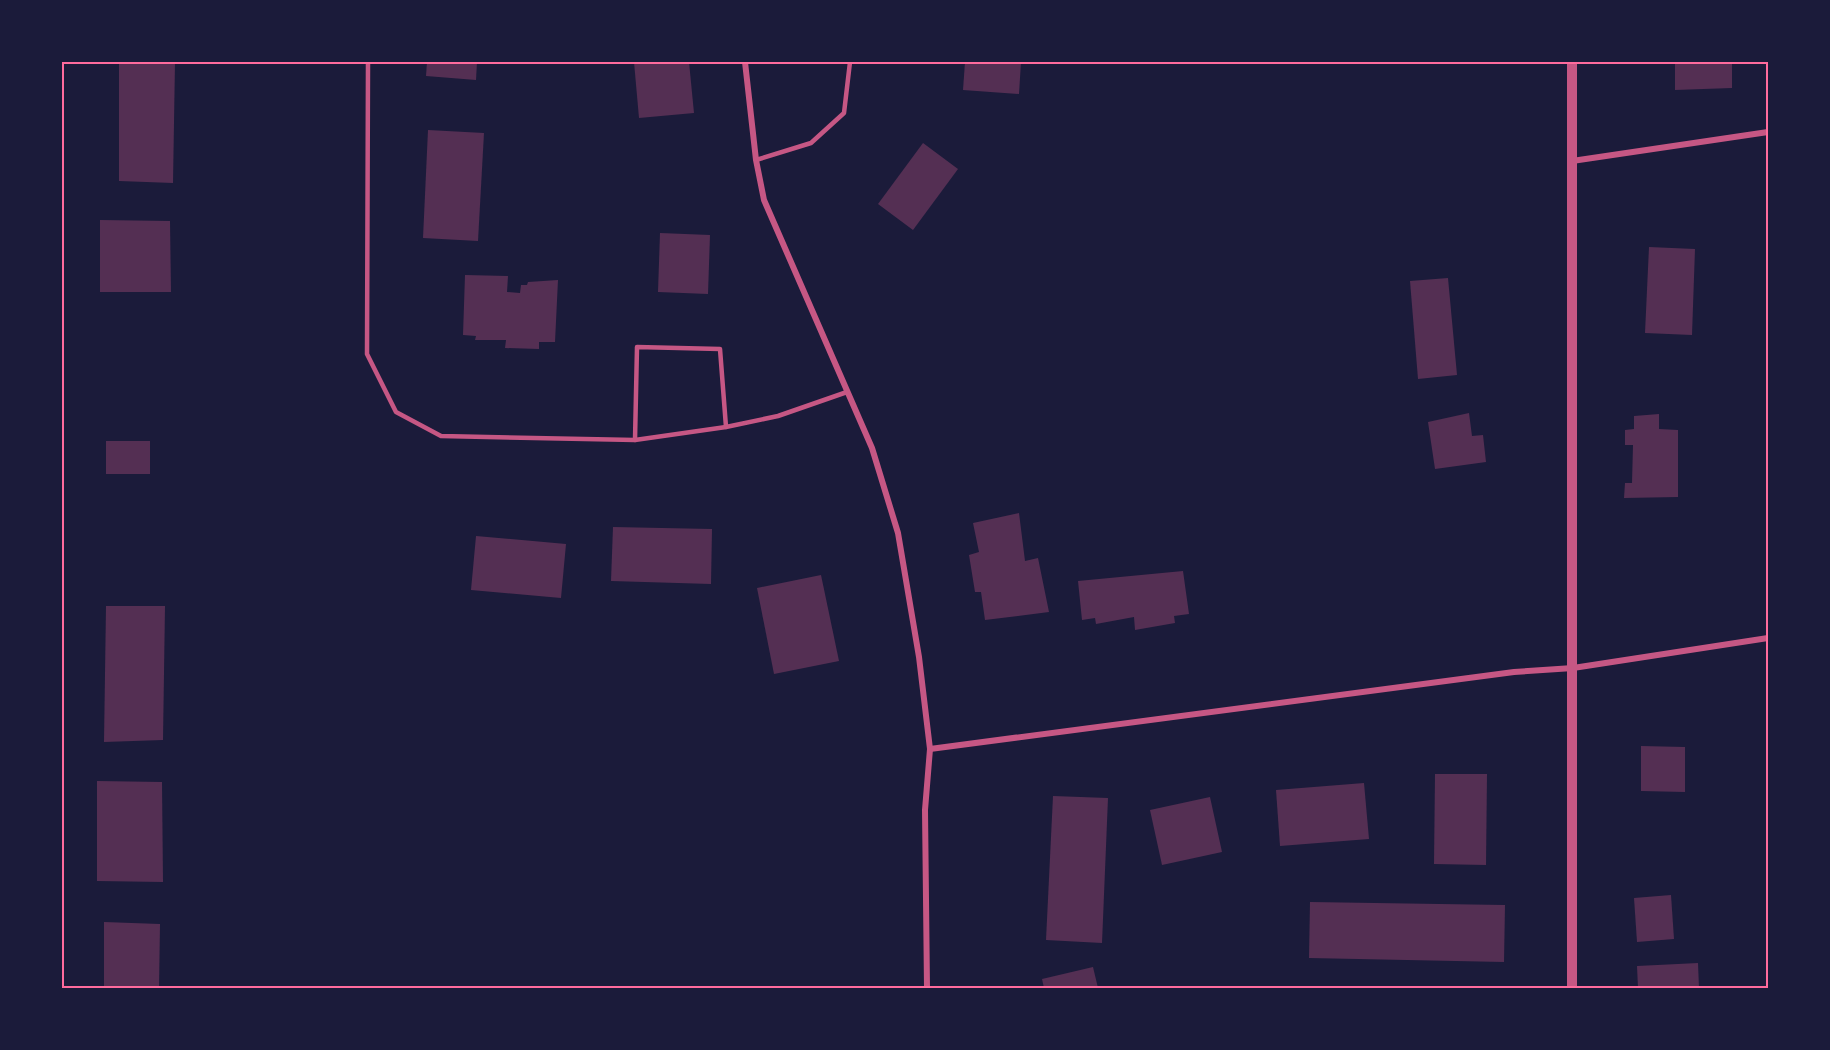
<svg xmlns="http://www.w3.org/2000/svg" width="1830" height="1050" font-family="'Times New Roman',serif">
<rect width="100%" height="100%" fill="#1b1b3a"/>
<g fill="#542f53">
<path d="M 119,62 L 175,62 L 173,183 L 119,181 Z"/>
<path d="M 427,62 L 477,62 L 476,80 L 426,76 Z"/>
<path d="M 634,62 L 689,62 L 694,113 L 639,118 Z"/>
<path d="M 965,62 L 1021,62 L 1019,94 L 963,90 Z"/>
<path d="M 1675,62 L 1732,62 L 1732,88 L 1675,90 Z"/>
<path d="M 428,130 L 484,133 L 478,241 L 423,238 Z"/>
<path d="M 923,143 L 958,169 L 913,230 L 878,204 Z"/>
<path d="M 100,220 L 170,221 L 171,292 L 100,292 Z"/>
<path d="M 660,233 L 710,235 L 708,294 L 658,292 Z"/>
<path d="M 1649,247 L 1695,249 L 1692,335 L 1645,333 Z"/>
<path d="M 465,275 L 508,276 L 507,292 L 520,293 L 521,285 L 527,285 L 528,282 L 558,280 L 555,342 L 539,342 L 539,349 L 505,348 L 506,340 L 475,340 L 476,336 L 463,335 Z"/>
<path d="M 1448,278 L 1457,375 L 1418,379 L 1410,281 Z"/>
<path d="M 1469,413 L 1472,436 L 1483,435 L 1486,462 L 1435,469 L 1428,422 Z"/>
<path d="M 1659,414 L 1659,429 L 1678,430 L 1678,497 L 1624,498 L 1625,483 L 1632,483 L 1633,445 L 1625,445 L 1625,430 L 1634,429 L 1634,416 Z"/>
<rect x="106" y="441" width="44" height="33"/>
<path d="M 1019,513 L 1025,561 L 1038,558 L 1049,612 L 985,620 L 981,592 L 975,592 L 969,555 L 979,552 L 973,523 Z"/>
<path d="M 613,527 L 712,529 L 711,584 L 611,581 Z"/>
<path d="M 476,536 L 566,544 L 561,598 L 471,590 Z"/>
<path d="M 1183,571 L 1189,614 L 1174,616 L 1175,623 L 1135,630 L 1134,617 L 1096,624 L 1095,618 L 1082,620 L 1078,581 Z"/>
<path d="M 821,575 L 839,661 L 774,674 L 757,588 Z"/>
<path d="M 106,606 L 165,606 L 163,740 L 104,742 Z"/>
<path d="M 1641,746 L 1685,747 L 1685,792 L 1641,791 Z"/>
<path d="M 1435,774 L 1487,774 L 1486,865 L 1434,864 Z"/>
<path d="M 97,781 L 162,782 L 163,882 L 97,881 Z"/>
<path d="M 1364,783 L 1369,839 L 1280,846 L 1276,790 Z"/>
<path d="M 1053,796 L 1108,798 L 1102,943 L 1046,940 Z"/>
<path d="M 1210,797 L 1222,852 L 1162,865 L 1150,810 Z"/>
<path d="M 1671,895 L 1674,939 L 1637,942 L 1634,898 Z"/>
<path d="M 1310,902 L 1505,905 L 1504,962 L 1309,958 Z"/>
<path d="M 104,922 L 160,924 L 159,988 L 104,988 Z"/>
<path d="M 1698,963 L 1699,988 L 1638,988 L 1637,966 Z"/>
<path d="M 1093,967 L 1098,988 L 1044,988 L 1042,979 Z"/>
</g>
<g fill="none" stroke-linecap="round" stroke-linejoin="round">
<g stroke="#c65784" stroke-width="4.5">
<path d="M 368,62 L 367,354 L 396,412 L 441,436 L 635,440 L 726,427 L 778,416 L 847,392"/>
<path d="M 756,160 L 811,143 L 844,113 L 850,62"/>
<path d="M 635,440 L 637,347 L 720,349 L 726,427"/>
</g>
<g stroke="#c65784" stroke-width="6">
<path d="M 745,62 L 756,160 L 764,200 L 872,448 L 898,533 L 919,657 L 930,749 L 925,810 L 927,988"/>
<path d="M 1572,161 L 1768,132"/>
<path d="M 930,749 L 1514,672 L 1573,668 L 1768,638"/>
</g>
<path stroke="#c65784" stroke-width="10" d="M 1572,62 L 1572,988"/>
</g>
<rect width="1830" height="1050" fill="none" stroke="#1b1b3a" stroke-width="126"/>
<rect x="63" y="63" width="1704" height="924" fill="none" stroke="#ff6b9d" stroke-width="2"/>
</svg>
